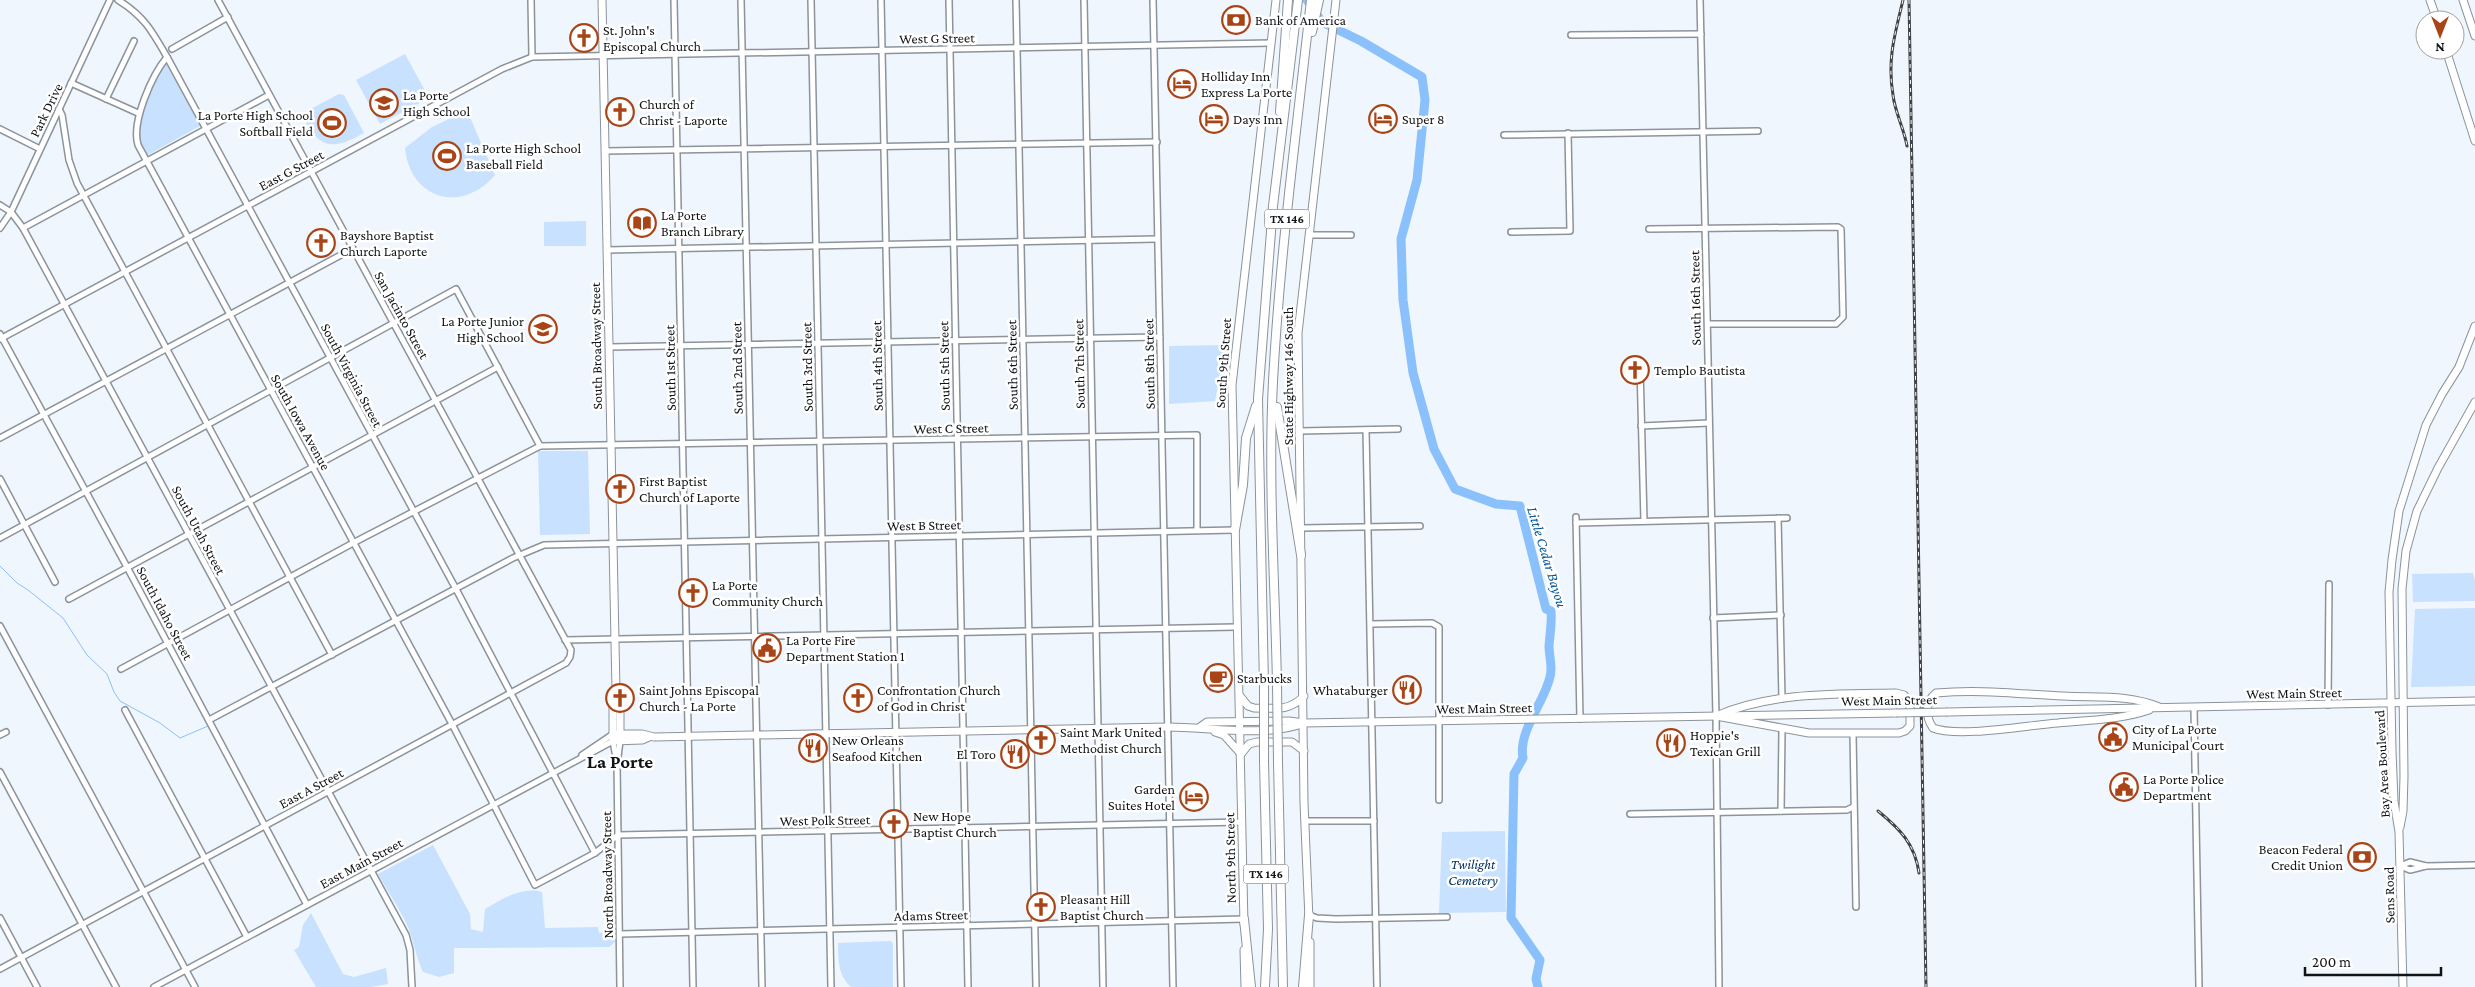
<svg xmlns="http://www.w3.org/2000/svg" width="2475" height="987" font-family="'Crimson Pro',serif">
<rect width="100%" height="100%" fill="#f0f6fd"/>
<g fill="#c7e1fe">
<path d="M 405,54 L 429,98 L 380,124 L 356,80 Z"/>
<path d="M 166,64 L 200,126 L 146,156 C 129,126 150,90 166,64 Z"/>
<path d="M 339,94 L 344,95 L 364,133 C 330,152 319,148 301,114 Z"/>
<path d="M 461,113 L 469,115 L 495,175 C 462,214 410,200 405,148 L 432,127 Z"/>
<path d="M 586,221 L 586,246 L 544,246 L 544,222 Z"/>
<path d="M 1226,345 L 1215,401 L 1169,404 L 1169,346 Z"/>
<path d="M 538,451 L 588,451 L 590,534 L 540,535 Z"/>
<path d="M 2473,573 L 2475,581 L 2475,601 L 2413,602 L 2412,574 Z"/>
<path d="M 2475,608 L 2475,686 L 2411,687 L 2415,609 Z"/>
<path d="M 1505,831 L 1506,912 L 1439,913 L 1442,832 Z"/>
<path d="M 433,845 L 470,914 L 471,929 L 483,932 L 485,909 C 502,899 522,886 542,892 L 545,928 L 598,927 L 599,933 L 614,932 L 615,942 L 609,947 L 454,948 L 454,973 L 439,977 L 423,972 C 416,957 414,942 408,927 C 400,909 388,892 378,874 Z"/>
<path d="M 311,913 L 343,974 L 354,977 L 386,968 L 388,984 L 371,987 L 316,987 L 294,950 L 299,947 L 303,925 Z"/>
<path d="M 891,941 L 893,944 L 893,987 L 851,987 C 838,976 838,959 838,943 Z"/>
</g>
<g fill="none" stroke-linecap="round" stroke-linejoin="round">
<path stroke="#8ac1fc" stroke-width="1" d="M 0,566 L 17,583 L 28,590 L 63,618 L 87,655 L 107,674 L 114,692 L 120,701 L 160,723 L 180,738 L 208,726"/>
<path stroke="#8ac1fc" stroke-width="9" d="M 1307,0 L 1322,22 L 1361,41 L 1422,77 L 1425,100 L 1417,180 L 1401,239 L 1403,300 L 1413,373 L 1434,449 L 1455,489 L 1496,504 L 1520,506 L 1546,609 L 1551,611 C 1552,623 1550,633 1549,646 C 1549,656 1553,667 1550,677 C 1544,703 1518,731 1523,758 L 1514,774 L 1511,918 L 1540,960 L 1536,979 L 1538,987"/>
<defs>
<g id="minor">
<path d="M 118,0 C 144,16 152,31 167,57 L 456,589 L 595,853"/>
<path d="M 531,0 L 532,57"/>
<path d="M 674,0 L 693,987"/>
<path d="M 741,0 L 762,987"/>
<path d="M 811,0 L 831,987"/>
<path d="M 881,0 L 901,987"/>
<path d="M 949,0 L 968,987"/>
<path d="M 1016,0 L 1036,987"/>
<path d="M 1084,0 L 1103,987"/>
<path d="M 1153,0 L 1173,987"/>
<path d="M 1700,0 L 1716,716 L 1719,987"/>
<path d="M 1571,35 L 1701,34"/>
<path d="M 172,49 L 228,17"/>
<path d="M 167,57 C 152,75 131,122 138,145 L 452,724 L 535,885 L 595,853 L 618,835 L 1242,822"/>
<path d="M 71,83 L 138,113"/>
<path d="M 106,99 L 134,41"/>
<path d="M 59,109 L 62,115 L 69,160 L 77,183 L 332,655"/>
<path d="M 0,129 L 40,149"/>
<path d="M 1504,135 L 1758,131"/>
<path d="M 605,151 L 1157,142"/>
<path d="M 0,205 L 11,212 L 23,228 L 406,935 L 410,950 L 412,987"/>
<path d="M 0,228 L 11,212 L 110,0"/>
<path d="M 23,228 L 269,95"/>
<path d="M 1649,229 L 1838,227 L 1841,229 L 1843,317 L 1836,324 L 1708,324"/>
<path d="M 1511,232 L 1570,231 L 1568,133"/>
<path d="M 1309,235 L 1351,235"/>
<path d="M 607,250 L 1157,239"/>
<path d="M 0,334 L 127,567 L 307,905"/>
<path d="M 0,339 L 502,69 L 532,57 L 1271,43"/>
<path d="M 609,347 L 1160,337"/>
<path d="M 1640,367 L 1644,521"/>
<path d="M 1641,426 L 1709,423"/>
<path d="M 1366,430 L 1377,987"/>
<path d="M 1300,431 L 1398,429"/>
<path d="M 0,438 L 352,249"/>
<path d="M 0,479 L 55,582"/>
<path d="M 1576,517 L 1580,719"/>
<path d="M 1778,518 L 1782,699"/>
<path d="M 1576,523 L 1787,518"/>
<path d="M 1302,528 L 1420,526"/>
<path d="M 0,538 L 456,289 L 540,446"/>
<path d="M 69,599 L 498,367"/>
<path d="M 1713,618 L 1781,615"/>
<path d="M 1371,624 L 1432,623 L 1439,627 L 1439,800"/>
<path d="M 0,626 L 195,987"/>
<path d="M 565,640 L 1236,627"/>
<path d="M 121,669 L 353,543 L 540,446 L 1197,435 L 1197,530"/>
<path d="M 2328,705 L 2329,584"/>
<path d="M 2194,708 L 2199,987"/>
<path d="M 125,710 L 247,937"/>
<path d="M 209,720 L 513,558 L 544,545 L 1235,530"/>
<path d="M 1853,734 L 1856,907"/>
<path d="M 0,735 L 6,732"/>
<path d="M 582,755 L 613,734"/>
<path d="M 618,757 L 620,741"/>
<path d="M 0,772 L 116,987"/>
<path d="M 1781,811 L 1782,730"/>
<path d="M 1630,814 L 1847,810 L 1853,807"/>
<path d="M 1305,821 L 1374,821"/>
<path d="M 2400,866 L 2410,870 L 2426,866 L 2475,865"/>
<path d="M 2400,866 L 2410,862 L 2426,866"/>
<path d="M 1309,915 L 1317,918 L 1336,919 L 1447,917"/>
<path d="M 0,918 L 37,987"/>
<path d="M 620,934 L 1244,919"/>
<path d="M 0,969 L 566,663 L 570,657 L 571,650 L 218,0"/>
<path d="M 154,987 L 613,741 L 617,763 L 620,987"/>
</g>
<g id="major">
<path d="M 602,0 L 616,691 L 613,708 L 613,741 L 642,740 L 649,737"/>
<path d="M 2430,0 L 2437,20"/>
<path d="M 2463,0 L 2475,36"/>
<path d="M 2446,50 L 2475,141"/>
<path d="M 1896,693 L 1904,695 L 1910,703 L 1910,726 L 1905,731 L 1899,733 L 1809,733 L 1716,716 C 1771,692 1836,694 1896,693 Z"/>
<path d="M 616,694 L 620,704 L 620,737"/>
<path d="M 1240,696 L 1248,706 L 1254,708 C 1274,708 1289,712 1304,696"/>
<path d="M 2149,710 C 2119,720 2089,720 2058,723 C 2028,725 1959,738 1933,728 C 1925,716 1925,702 1936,693 C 1981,689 2019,694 2063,696 C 2095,698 2129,694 2159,707"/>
<path d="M 1948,712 L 2475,701"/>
<path d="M 1200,727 L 1207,722 L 1289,721 L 1304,723 L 1896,713"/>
<path d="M 1215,732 L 1224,735 L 1241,754 L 1249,744 L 1257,742 L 1292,742 L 1304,751"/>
<path d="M 613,734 L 642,734 L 654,737 L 1168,727 C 1209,727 1265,738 1304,723"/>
<path d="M 2400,827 L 2403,811 L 2404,776 L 2402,589 L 2406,551 L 2417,511 L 2438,468 L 2475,402"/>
<path d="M 1309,919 L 1304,803 L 1298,333 L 1336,0"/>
<path d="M 1244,924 L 1232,385 L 1276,0"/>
<path d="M 1310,942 L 1310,987"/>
<path d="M 1244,950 L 1245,987"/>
<path d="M 2403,987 L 2399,832 L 2394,801 L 2392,751 L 2389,592 L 2392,560 L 2399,511 L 2426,425 L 2442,394 L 2459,367 L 2475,326"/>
</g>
<g id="highway">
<path d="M 1312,32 L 1319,0"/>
<path d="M 1280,112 L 1288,0"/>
<path d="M 1277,407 L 1301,555"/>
<path d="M 1235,530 L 1243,485 L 1246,438 L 1256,406"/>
<path d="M 1277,684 C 1275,583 1268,481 1273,381 C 1280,253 1297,127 1311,0"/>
<path d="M 1264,685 L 1258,399 L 1273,206 L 1298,0"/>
<path d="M 1264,761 L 1268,929 L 1265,987"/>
<path d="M 1278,762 L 1283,987"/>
<path d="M 1244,919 L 1251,987"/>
<path d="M 1303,987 L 1309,915"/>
</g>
</defs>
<use href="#minor" stroke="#8b939b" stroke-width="8"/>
<use href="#major" stroke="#8b939b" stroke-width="9"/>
<use href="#highway" stroke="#8b939b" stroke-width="10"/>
<use href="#minor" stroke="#fff" stroke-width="5"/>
<use href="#major" stroke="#fff" stroke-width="7"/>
<use href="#highway" stroke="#fff" stroke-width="8"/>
<defs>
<g id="rail">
<path d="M 1903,0 C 1895,34 1887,59 1893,95 C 1895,113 1904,128 1907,146"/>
<path d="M 1909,0 L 1926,987"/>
<path d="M 1878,811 C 1900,829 1915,844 1919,873"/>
</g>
</defs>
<use href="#rail" stroke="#3f4246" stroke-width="3"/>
<use href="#rail" stroke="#fff" stroke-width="1" stroke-dasharray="4" stroke-linecap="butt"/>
<defs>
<path id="major-bridge" d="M 1896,713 L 1948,712"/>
<g id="highway-bridge">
<path d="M 1277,684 L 1278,762"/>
<path d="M 1264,685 L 1264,761"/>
</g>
</defs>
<use href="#major-bridge" stroke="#8b939b" stroke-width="9" stroke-linecap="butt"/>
<use href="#highway-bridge" stroke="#8b939b" stroke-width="10" stroke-linecap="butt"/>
<use href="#major-bridge" stroke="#fff" stroke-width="7"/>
<use href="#highway-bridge" stroke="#fff" stroke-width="8"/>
</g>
<defs>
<symbol id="bank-ring" viewBox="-11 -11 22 22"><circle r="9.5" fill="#fff" stroke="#a94417" stroke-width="1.5"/><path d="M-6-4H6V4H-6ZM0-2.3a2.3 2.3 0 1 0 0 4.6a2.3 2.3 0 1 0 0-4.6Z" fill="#a94417"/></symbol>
<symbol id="church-ring" viewBox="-11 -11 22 22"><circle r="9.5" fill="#fff" stroke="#a94417" stroke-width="1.5"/><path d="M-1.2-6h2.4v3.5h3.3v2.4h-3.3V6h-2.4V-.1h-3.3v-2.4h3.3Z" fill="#a94417"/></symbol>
<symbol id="hotel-ring" viewBox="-11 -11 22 22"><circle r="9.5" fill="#fff" stroke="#a94417" stroke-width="1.5"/><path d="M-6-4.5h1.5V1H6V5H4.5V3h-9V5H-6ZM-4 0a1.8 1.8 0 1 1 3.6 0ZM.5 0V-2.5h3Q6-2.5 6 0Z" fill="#a94417"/></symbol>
<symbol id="school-ring" viewBox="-11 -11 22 22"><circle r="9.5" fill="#fff" stroke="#a94417" stroke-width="1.5"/><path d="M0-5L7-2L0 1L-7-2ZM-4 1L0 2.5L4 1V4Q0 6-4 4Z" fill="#a94417"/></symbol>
<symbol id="stadium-ring" viewBox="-11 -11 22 22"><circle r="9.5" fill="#fff" stroke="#a94417" stroke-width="1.5"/><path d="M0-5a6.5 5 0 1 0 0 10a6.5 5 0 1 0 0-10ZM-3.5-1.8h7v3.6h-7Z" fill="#a94417"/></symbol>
<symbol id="library-ring" viewBox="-11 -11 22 22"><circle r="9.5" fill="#fff" stroke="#a94417" stroke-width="1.5"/><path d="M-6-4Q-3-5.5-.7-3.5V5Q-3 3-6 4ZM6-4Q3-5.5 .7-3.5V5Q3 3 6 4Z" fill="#a94417"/></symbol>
<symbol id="civic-ring" viewBox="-11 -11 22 22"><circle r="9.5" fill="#fff" stroke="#a94417" stroke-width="1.5"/><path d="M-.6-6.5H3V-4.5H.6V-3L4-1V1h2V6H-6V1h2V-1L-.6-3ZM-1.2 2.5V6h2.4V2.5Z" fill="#a94417"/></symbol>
<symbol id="cafe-ring" viewBox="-11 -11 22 22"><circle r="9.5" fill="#fff" stroke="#a94417" stroke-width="1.5"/><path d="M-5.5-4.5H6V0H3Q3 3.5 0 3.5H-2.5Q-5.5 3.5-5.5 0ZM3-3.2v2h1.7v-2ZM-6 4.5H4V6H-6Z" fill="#a94417"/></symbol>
<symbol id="restaurant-ring" viewBox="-11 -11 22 22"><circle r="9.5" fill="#fff" stroke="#a94417" stroke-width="1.5"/><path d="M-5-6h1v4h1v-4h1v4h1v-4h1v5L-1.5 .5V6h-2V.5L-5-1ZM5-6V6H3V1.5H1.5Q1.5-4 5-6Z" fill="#a94417"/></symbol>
</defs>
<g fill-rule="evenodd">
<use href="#bank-ring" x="1220" y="4" width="32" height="32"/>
<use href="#church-ring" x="568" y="22" width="32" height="32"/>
<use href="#hotel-ring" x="1166" y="68" width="32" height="32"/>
<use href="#school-ring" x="368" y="87" width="32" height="32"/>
<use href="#church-ring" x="604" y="96" width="32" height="32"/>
<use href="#hotel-ring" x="1198" y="103" width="32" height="32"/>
<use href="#hotel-ring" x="1367" y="103" width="32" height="32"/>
<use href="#stadium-ring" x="316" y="107" width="32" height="32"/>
<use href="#stadium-ring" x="431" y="140" width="32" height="32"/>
<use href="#library-ring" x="626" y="207" width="32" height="32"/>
<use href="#church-ring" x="305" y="227" width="32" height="32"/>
<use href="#school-ring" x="527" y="313" width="32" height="32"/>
<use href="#church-ring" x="1619" y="354" width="32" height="32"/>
<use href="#church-ring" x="604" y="473" width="32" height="32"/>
<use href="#church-ring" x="677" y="577" width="32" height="32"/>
<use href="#civic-ring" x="751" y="632" width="32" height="32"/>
<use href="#cafe-ring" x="1202" y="662" width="32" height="32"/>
<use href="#restaurant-ring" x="1391" y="674" width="32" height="32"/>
<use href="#church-ring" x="604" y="682" width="32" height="32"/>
<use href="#church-ring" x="842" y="682" width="32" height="32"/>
<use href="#civic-ring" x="2097" y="721" width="32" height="32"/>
<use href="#church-ring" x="1025" y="724" width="32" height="32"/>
<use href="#restaurant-ring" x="1655" y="727" width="32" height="32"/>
<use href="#restaurant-ring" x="797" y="732" width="32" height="32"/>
<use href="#restaurant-ring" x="999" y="738" width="32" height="32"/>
<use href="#civic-ring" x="2108" y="771" width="32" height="32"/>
<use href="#hotel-ring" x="1178" y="781" width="32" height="32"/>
<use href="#church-ring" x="878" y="808" width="32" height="32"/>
<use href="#bank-ring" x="2346" y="841" width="32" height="32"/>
<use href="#church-ring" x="1025" y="891" width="32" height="32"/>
</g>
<g text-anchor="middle" stroke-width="5" stroke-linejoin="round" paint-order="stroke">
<g fill="#fff" stroke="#585a5d" stroke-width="1">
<rect x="1264.5" y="209.5" width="45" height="19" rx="4"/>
<rect x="1243.5" y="864.5" width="45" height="19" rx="4"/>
</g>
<g font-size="12" font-weight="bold" fill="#111417">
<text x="1287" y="223">TX 146</text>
<text x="1266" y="878">TX 146</text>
</g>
<g font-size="14" fill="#111417" stroke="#fff" text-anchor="start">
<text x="1255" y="25">Bank of America</text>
<text x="603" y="35">St. John's<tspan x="603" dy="16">Episcopal Church</tspan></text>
<text x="1201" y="81">Holliday Inn<tspan x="1201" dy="16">Express La Porte</tspan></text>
<text x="403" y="100">La Porte<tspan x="403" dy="16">High School</tspan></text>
<text x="639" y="109">Church of<tspan x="639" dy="16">Christ - Laporte</tspan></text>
<text x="313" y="120" text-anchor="end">La Porte High School<tspan x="313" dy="16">Softball Field</tspan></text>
<text x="1233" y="124">Days Inn</text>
<text x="1402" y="124">Super 8</text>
<text x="466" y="153">La Porte High School<tspan x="466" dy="16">Baseball Field</tspan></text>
<text x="661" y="220">La Porte<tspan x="661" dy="16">Branch Library</tspan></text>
<text x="340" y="240">Bayshore Baptist<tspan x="340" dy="16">Church Laporte</tspan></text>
<text x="524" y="326" text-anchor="end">La Porte Junior<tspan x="524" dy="16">High School</tspan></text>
<text x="1654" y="375">Templo Bautista</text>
<text x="639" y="486">First Baptist<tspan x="639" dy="16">Church of Laporte</tspan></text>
<text x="712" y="590">La Porte<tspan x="712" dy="16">Community Church</tspan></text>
<text x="786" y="645">La Porte Fire<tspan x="786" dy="16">Department Station 1</tspan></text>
<text x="1237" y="683">Starbucks</text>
<text x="639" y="695">Saint Johns Episcopal<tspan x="639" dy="16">Church - La Porte</tspan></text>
<text x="877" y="695">Confrontation Church<tspan x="877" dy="16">of God in Christ</tspan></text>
<text x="1388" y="695" text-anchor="end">Whataburger</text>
<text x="2132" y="734">City of La Porte<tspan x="2132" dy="16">Municipal Court</tspan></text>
<text x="1060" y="737">Saint Mark United<tspan x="1060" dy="16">Methodist Church</tspan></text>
<text x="1690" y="740">Hoppie's<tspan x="1690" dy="16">Texican Grill</tspan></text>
<text x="832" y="745">New Orleans<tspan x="832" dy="16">Seafood Kitchen</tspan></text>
<text x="996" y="759" text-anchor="end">El Toro</text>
<text x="2143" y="784">La Porte Police<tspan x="2143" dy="16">Department</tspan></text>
<text x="1175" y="794" text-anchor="end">Garden<tspan x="1175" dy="16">Suites Hotel</tspan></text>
<text x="913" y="821">New Hope<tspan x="913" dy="16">Baptist Church</tspan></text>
<text x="2343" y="854" text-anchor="end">Beacon Federal<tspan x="2343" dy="16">Credit Union</tspan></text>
<text x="1060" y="904">Pleasant Hill<tspan x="1060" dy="16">Baptist Church</tspan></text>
</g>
<g font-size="14" fill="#111417" stroke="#fff">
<text transform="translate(937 38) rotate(-1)" y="5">West G Street</text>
<text transform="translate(46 110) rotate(-64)" y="5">Park Drive</text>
<text transform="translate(291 170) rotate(-28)" y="5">East G Street</text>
<text transform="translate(1695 298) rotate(-91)" y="5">South 16th Street</text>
<text transform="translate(402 315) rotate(61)" y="5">San Jacinto Street</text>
<text transform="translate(596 346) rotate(-91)" y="5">South Broadway Street</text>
<text transform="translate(1223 363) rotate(-86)" y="5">South 9th Street</text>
<text transform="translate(1079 364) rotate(-91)" y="5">South 7th Street</text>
<text transform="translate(1149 364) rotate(-91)" y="5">South 8th Street</text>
<text transform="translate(1012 365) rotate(-91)" y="5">South 6th Street</text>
<text transform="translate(877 366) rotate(-91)" y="5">South 4th Street</text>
<text transform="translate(944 366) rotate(-91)" y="5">South 5th Street</text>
<text transform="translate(807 367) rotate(-91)" y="5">South 3rd Street</text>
<text transform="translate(670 368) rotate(-91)" y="5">South 1st Street</text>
<text transform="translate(737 368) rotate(-91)" y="5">South 2nd Street</text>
<text transform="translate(352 375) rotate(62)" y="5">South Virginia Street</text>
<text transform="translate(1288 376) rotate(-90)" y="5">State Highway 146 South</text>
<text transform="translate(301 422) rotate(61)" y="5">South Iowa Avenue</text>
<text transform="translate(951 428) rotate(-1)" y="5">West C Street</text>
<text transform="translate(924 525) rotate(-1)" y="5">West B Street</text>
<text transform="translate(199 530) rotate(62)" y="5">South Utah Street</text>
<text transform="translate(165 613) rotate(62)" y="5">South Idaho Street</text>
<text transform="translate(2294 693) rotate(-1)" y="5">West Main Street</text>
<text transform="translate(1889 700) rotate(-1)" y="5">West Main Street</text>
<text transform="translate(1484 708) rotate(-1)" y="5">West Main Street</text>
<text transform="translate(2382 764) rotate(-93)" y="5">Bay Area Boulevard</text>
<text transform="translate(311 788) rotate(-28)" y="5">East A Street</text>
<text transform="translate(825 820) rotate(-1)" y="5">West Polk Street</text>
<text transform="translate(1230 858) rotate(-91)" y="5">North 9th Street</text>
<text transform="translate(361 863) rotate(-28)" y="5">East Main Street</text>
<text transform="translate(607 875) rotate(-91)" y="5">North Broadway Street</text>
<text transform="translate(2389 895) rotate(-91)" y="5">Sens Road</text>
<text transform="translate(931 915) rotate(-1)" y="5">Adams Street</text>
</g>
<g font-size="14" font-style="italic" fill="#003360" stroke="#fff">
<text x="1473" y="869">Twilight<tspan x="1473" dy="16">Cemetery</tspan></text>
</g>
<g font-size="15" font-style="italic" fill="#065596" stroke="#fff">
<text transform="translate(1547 557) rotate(73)" y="5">Little Cedar Bayou</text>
</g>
<g font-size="19" font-weight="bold" fill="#111417" stroke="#fff">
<text x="620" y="768">La Porte</text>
</g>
</g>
<g transform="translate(2440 35) rotate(180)"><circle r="24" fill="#ffffff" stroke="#a0a1a2"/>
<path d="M0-4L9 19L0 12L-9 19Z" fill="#a94417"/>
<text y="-8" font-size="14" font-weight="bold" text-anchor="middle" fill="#111417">N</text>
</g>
<path d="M2305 967v8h136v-8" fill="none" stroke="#111417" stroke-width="2.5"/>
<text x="2312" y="967" font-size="15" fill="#111417" stroke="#ffffff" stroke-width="4" paint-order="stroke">200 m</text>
</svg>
